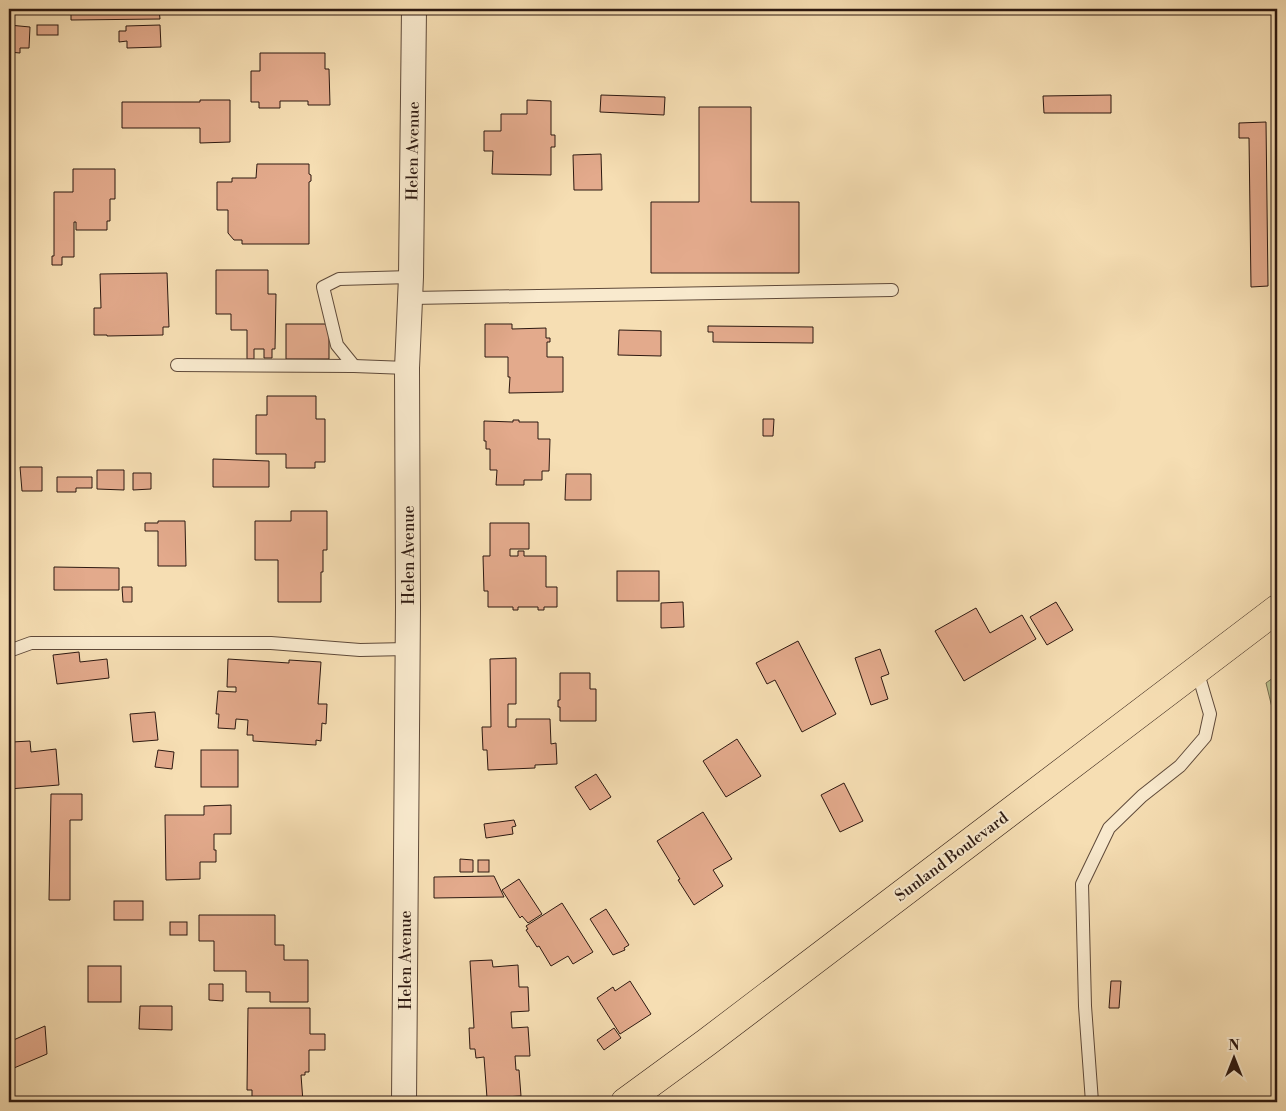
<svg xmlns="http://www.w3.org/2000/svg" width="1286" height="1111" font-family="'Libre Bodoni',serif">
<rect width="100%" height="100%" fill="#f6deb3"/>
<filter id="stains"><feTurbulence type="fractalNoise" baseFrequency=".004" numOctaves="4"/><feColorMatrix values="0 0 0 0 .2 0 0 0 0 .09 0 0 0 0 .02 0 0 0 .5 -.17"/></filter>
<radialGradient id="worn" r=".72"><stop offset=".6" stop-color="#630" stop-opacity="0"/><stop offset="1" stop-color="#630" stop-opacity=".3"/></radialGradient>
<path fill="#bac28f" stroke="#746e50" d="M 1277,675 L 1277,728 L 1266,683 Z"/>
<g fill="#e3aa8c" stroke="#2d1911">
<path d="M 71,9 L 159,9 L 160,19 L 71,20 Z"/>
<rect x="242" y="9" width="40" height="2"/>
<rect x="1082" y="9" width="37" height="1"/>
<path d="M 9,25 L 30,27 L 29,48 L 20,48 L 20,53 L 9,52 Z"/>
<rect x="37" y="25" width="21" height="10"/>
<path d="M 160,25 L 161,47 L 127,48 L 127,41 L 119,42 L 119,31 L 126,31 L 126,26 Z"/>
<path d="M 260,53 L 325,53 L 325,69 L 329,69 L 330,105 L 308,105 L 308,101 L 280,101 L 280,108 L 259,108 L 259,102 L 251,102 L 251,71 L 260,71 Z"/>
<path d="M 601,95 L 665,97 L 664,115 L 600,112 Z"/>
<path d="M 1111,95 L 1111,113 L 1044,113 L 1043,96 Z"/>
<path d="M 200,100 L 230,100 L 230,142 L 200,143 L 200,128 L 122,128 L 122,102 L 200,102 Z"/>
<path d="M 527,100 L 551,101 L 551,135 L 555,135 L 555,147 L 551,147 L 551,175 L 492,174 L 493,151 L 484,151 L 484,131 L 501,131 L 501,114 L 527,114 Z"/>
<path d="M 699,107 L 751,107 L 751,202 L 799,202 L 799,273 L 651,273 L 651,202 L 699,202 Z"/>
<path d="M 1266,122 L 1268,286 L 1251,287 L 1249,138 L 1239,138 L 1239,123 Z"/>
<path d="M 601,154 L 602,190 L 574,190 L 573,155 Z"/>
<path d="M 257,164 L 309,164 L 309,174 L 311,175 L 311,181 L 309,182 L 309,244 L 242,244 L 242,240 L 234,240 L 228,233 L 228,210 L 217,210 L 217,182 L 232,182 L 232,178 L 256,178 Z"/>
<path d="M 73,169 L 115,169 L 115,199 L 110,199 L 110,221 L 107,221 L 107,230 L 76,230 L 76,222 L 74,222 L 74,257 L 62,257 L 62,265 L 52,265 L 52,256 L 54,256 L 54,192 L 73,192 Z"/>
<path d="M 216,270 L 268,270 L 268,294 L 276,294 L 275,349 L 272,349 L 272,358 L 264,358 L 264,349 L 254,349 L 254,359 L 247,359 L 247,330 L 231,330 L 231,314 L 216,314 Z"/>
<path d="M 167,273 L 169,327 L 163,327 L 163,335 L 107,336 L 107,335 L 94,335 L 94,308 L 101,308 L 100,274 Z"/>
<rect x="286" y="324" width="43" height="35"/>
<path d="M 485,324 L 512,324 L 512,329 L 546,328 L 546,338 L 550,338 L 550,342 L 547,342 L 547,357 L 563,357 L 563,392 L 509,393 L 510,377 L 508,377 L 508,357 L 485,357 Z"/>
<path d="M 708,326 L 813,327 L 813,343 L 713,342 L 713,332 L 708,332 Z"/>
<path d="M 619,330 L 661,331 L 661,356 L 618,355 Z"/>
<path d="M 267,396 L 316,396 L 316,419 L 325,419 L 325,462 L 315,462 L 315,468 L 286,468 L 286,454 L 256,454 L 256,415 L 267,415 Z"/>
<path d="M 763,419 L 774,419 L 773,436 L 763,436 Z"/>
<path d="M 513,420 L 519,420 L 519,422 L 538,422 L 538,439 L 550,439 L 549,471 L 542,471 L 542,480 L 524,480 L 524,485 L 496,485 L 497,470 L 490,470 L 490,449 L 486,449 L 486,441 L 484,441 L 484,421 L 513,422 Z"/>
<path d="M 213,459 L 269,461 L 269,487 L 213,487 Z"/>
<path d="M 20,467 L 42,467 L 42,491 L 22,491 Z"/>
<path d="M 97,470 L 124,470 L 124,490 L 97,489 Z"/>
<path d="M 133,473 L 151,473 L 151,489 L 133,490 Z"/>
<path d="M 566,474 L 591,474 L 591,500 L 565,500 Z"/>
<path d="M 57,477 L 92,477 L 92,488 L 76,488 L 76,492 L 57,492 Z"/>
<path d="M 291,511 L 327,511 L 327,550 L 323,550 L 323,572 L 321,572 L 321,602 L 278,602 L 278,560 L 255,560 L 255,521 L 291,521 Z"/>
<path d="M 158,521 L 185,521 L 186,566 L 158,566 L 158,531 L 145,531 L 145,523 L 158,523 Z"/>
<path d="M 490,523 L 529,523 L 529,549 L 510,549 L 510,556 L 518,556 L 518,551 L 524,551 L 524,556 L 546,556 L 546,587 L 557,587 L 557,607 L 544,607 L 544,610 L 538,610 L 538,607 L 518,607 L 518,610 L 513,610 L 513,607 L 488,607 L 488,591 L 484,591 L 483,556 L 490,556 Z"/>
<path d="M 54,567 L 119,568 L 119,590 L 54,590 Z"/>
<rect x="617" y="571" width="42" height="30"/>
<path d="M 122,587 L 132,587 L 132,602 L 123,602 Z"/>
<path d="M 683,602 L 684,627 L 661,628 L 661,603 Z"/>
<path d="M 1056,602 L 1073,630 L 1047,645 L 1030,617 Z"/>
<path d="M 976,608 L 990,633 L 1022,615 L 1036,639 L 964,681 L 935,631 Z"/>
<path d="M 798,641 L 836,714 L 802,732 L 775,680 L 767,684 L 756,663 Z"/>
<path d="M 880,649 L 889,674 L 881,677 L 888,699 L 871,705 L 855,658 Z"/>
<path d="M 79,652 L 80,662 L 107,659 L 109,678 L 57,684 L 53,655 Z"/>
<path d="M 516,658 L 516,704 L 508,704 L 508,727 L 516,727 L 516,719 L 550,719 L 551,744 L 556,743 L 557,764 L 535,765 L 535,768 L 488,770 L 487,750 L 483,750 L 482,727 L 491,727 L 490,659 Z"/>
<path d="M 228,659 L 289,663 L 289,660 L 321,662 L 318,704 L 327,704 L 326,724 L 322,723 L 321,741 L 316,740 L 316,745 L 253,741 L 253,735 L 247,735 L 248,720 L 236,719 L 235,729 L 218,728 L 219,714 L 216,714 L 218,691 L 236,692 L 236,687 L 227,687 Z"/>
<path d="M 560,673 L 590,673 L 590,689 L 596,689 L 596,721 L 560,721 L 560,707 L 558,707 L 558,700 L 560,700 Z"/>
<path d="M 155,712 L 158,740 L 133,742 L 130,714 Z"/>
<path d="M 737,739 L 761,776 L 726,797 L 703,761 Z"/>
<path d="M 30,741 L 31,752 L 56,749 L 59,785 L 9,789 L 9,754 L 13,754 L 12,742 Z"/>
<path d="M 158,750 L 174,752 L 172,769 L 155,767 Z"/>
<rect x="201" y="750" width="37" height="37"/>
<path d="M 596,774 L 611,797 L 590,810 L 575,787 Z"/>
<path d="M 844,783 L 863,821 L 840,832 L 821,795 Z"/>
<path d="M 51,794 L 82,794 L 82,820 L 70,820 L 70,900 L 49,900 Z"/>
<path d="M 231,805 L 231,834 L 214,834 L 214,850 L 216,850 L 216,862 L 200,862 L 200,879 L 166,880 L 165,815 L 204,815 L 204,806 Z"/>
<path d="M 703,812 L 732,859 L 713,870 L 723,886 L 694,905 L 678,880 L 680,879 L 657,841 Z"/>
<path d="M 514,820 L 516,826 L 512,827 L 513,834 L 486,838 L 484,824 Z"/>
<path d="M 460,859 L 473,860 L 473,872 L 460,872 Z"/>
<rect x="478" y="860" width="11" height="12"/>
<path d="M 494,876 L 504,897 L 434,898 L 434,877 Z"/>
<path d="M 519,879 L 542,914 L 528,923 L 522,916 L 520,918 L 502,890 Z"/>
<rect x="114" y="901" width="29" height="19"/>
<path d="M 562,903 L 593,952 L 573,964 L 568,956 L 551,966 L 539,946 L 537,947 L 526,930 L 528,929 L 526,926 Z"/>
<path d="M 606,909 L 629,945 L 624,948 L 625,950 L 613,955 L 590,919 Z"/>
<path d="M 199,915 L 275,915 L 275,945 L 284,945 L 284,960 L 308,960 L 308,1002 L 270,1002 L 270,992 L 246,992 L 246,971 L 214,971 L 214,941 L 199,941 Z"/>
<rect x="170" y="922" width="17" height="13"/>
<path d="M 492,960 L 493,967 L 518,965 L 519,987 L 528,987 L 529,1011 L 511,1012 L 512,1028 L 528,1027 L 530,1056 L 515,1056 L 516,1070 L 519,1070 L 521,1096 L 487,1098 L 484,1057 L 476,1058 L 475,1049 L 470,1049 L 469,1028 L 474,1028 L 470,961 Z"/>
<rect x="88" y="966" width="33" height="36"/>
<path d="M 630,981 L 651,1014 L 620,1034 L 597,998 L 613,987 L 615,991 Z"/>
<path d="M 1111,981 L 1121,981 L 1119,1008 L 1109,1008 Z"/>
<path d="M 209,984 L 223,984 L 223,1001 L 209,1000 Z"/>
<path d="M 140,1006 L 172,1006 L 172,1030 L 139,1029 Z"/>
<path d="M 248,1008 L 310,1008 L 310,1034 L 325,1034 L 325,1050 L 309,1050 L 309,1072 L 305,1072 L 305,1075 L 301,1075 L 303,1102 L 252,1102 L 252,1090 L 247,1090 Z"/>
<path d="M 45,1026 L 47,1054 L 14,1068 L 9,1055 L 9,1042 Z"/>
<path d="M 614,1028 L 621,1038 L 604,1050 L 597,1040 Z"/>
</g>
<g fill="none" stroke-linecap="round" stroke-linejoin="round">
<defs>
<g id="lane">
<path d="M 411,298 L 892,290"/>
<path d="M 177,365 L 354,366 L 407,368"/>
<path d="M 354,366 L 337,345 L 323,287 L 339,279 L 411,277"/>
<path d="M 9,651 L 31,643 L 271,643 L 360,650 L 407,649"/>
<path d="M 1092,1102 L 1085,1006 L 1082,884 L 1109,828 L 1142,796 L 1180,766 L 1205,737 L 1210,714 L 1197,670"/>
</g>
<path id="street" d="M 404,1102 L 408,607 L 407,368 L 411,277 L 414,9"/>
<path id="primary" d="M 625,1102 L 707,1042 L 1277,609"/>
</defs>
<use href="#lane" stroke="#5f4a3a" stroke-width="14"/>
<use href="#street" stroke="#5f4a3a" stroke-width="26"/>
<use href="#primary" stroke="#2d1911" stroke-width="29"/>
<use href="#lane" stroke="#f9eace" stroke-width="12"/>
<use href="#street" stroke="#f9eace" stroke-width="24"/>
<use href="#primary" stroke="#f6deb3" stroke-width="28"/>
</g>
<g text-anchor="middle" stroke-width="4" stroke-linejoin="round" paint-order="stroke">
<g font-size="16" fill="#2d1911" stroke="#f9eace">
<text transform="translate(412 151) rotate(-89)" y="6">Helen Avenue</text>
<text transform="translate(408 555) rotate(-90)" y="6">Helen Avenue</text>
<text transform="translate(951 856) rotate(-37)" y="6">Sunland Boulevard</text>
<text transform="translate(405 960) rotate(-90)" y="6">Helen Avenue</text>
</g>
</g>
<rect width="1286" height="1111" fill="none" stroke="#f6deb3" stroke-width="30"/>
<rect x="10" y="10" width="1266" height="1091" fill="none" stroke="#2d1911" stroke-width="2.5"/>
<rect x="15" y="15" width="1256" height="1081" fill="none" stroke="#2d1911"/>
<g transform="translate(1234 1058)" stroke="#f9eace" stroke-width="4" paint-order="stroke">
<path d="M0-4L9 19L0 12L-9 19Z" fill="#2d1911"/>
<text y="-8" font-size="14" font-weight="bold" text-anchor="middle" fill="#2d1911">N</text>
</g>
<rect width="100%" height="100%" filter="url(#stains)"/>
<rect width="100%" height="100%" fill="url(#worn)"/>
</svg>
